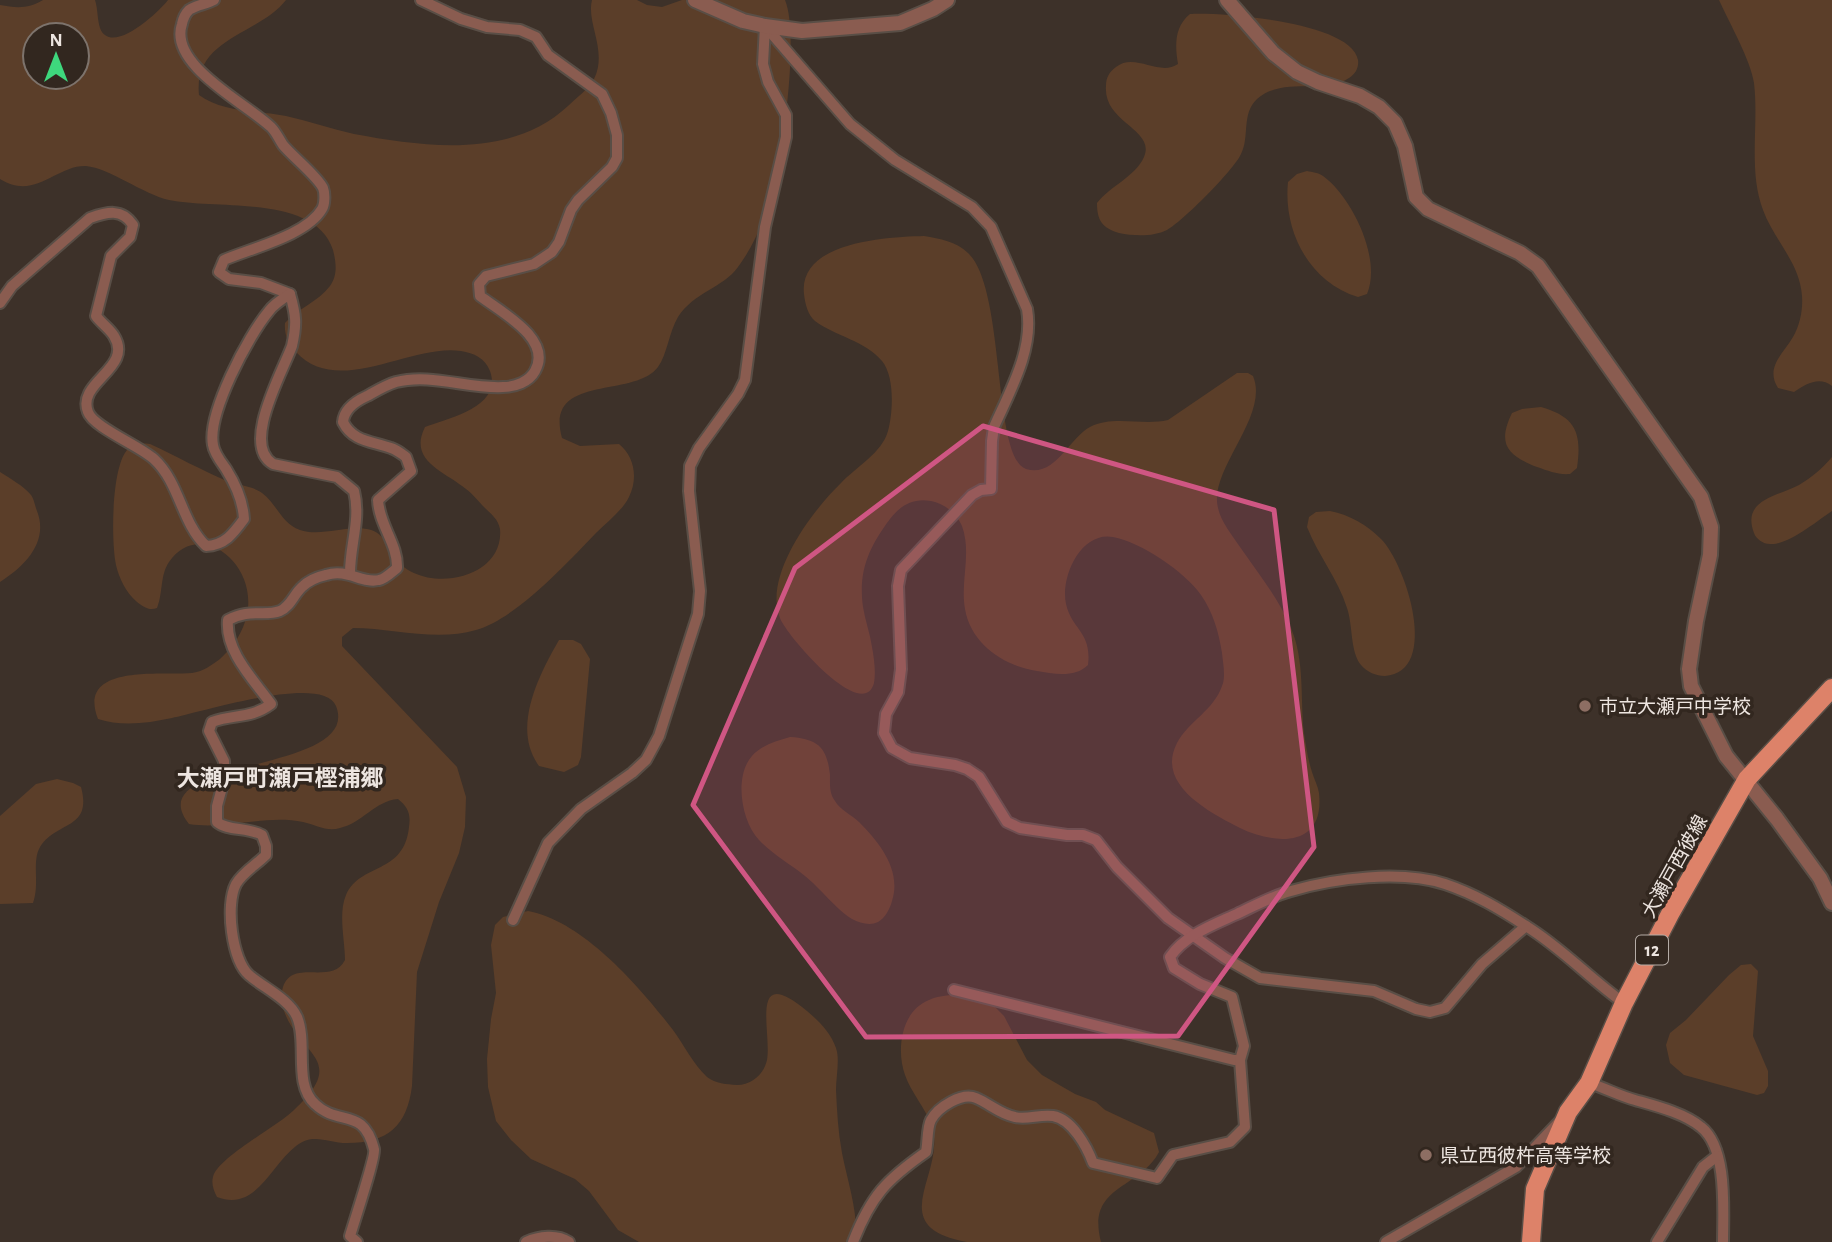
<svg xmlns="http://www.w3.org/2000/svg" width="1832" height="1242" font-family="'Alegreya Sans','Noto Sans JP',sans-serif">
<rect width="100%" height="100%" fill="#3d3129"/>
<g fill="#5b3e29" fill-rule="evenodd">
<path d="M 43,0 L 95,0 C 98,9 97,19 100,28 C 111,57 159,12 168,0 L 286,0 C 259,35 193,38 199,95 C 223,113 258,110 286,116 C 309,121 331,129 354,134 C 425,147 511,159 568,106 C 576,98 589,89 594,79 C 608,51 586,23 592,0 L 637,0 L 647,5 L 662,7 L 682,0 L 785,0 C 800,36 782,160 770,200 C 763,223 753,247 738,267 C 723,288 694,292 678,317 C 669,332 667,355 658,367 C 634,399 544,373 562,438 L 580,446 L 619,444 C 635,457 638,479 629,497 C 622,511 607,522 596,533 C 566,564 517,618 476,630 C 436,642 393,628 353,628 L 342,637 L 342,646 L 457,767 L 466,797 L 465,827 L 459,853 L 439,902 L 417,972 L 412,1086 C 407,1126 388,1143 347,1143 C 328,1143 313,1132 296,1146 C 270,1166 256,1212 217,1197 C 214,1191 211,1184 213,1177 C 217,1158 278,1126 294,1110 C 350,1058 298,1056 283,1008 C 281,1002 281,993 283,987 C 293,958 332,986 345,960 C 345,941 338,913 346,895 C 361,862 404,875 409,827 C 411,814 408,807 398,799 C 375,801 362,823 340,828 C 327,832 316,825 303,822 C 266,814 227,830 189,824 C 135,756 363,775 336,706 C 323,673 199,713 172,718 C 148,723 122,727 98,719 C 76,663 162,676 192,673 C 202,672 212,665 220,659 C 293,591 206,507 169,562 C 160,575 163,594 157,608 C 149,611 144,607 137,602 C 126,593 119,578 116,565 C 111,542 111,463 129,448 C 136,442 142,443 150,444 C 176,456 201,470 227,481 C 237,485 253,486 262,493 C 277,504 281,523 300,530 C 325,539 364,517 382,537 C 386,542 389,549 393,555 C 418,596 505,582 500,529 C 498,519 492,515 485,508 C 479,502 473,494 466,489 C 444,471 408,461 425,427 C 448,418 503,407 490,371 C 485,358 474,353 461,351 C 411,343 338,398 296,352 C 288,344 284,334 285,323 C 298,308 318,302 330,286 C 338,275 336,262 333,250 C 315,194 216,210 169,200 C 143,194 109,168 86,166 C 56,165 35,201 0,179 L 0,5 C 16,8 29,9 43,0 ZM 35,35 L 77,35 L 77,77 L 35,77 Z"/>
<path d="M 1719,0 L 1832,0 L 1832,386 C 1819,376 1806,384 1794,392 L 1778,388 C 1765,367 1783,354 1793,337 C 1800,325 1803,310 1802,296 C 1800,263 1774,240 1763,210 C 1748,170 1759,125 1754,83 C 1751,61 1729,22 1719,0 Z"/>
<path d="M 1190,14 C 1221,12 1352,22 1358,60 C 1359,67 1356,74 1349,78 C 1323,95 1283,76 1257,99 C 1241,114 1250,137 1241,154 C 1234,170 1182,222 1167,230 C 1153,237 1134,236 1119,233 C 1102,228 1097,220 1097,203 C 1110,186 1135,177 1144,157 C 1156,129 1103,123 1106,86 C 1106,78 1109,72 1116,67 C 1135,52 1159,77 1178,64 C 1175,46 1174,27 1190,14 Z"/>
<path d="M 1307,171 C 1312,172 1319,173 1323,176 C 1352,197 1382,259 1367,294 L 1358,297 C 1309,282 1283,231 1288,182 L 1297,174 Z"/>
<path d="M 924,236 C 940,239 956,241 968,253 C 1006,288 992,458 1026,469 C 1055,478 1069,438 1090,427 C 1113,415 1143,426 1168,420 L 1237,373 L 1248,373 L 1253,376 C 1270,416 1208,470 1218,508 C 1221,522 1232,535 1240,547 C 1258,573 1279,599 1291,628 C 1305,661 1300,698 1304,733 C 1306,746 1308,760 1312,772 C 1314,779 1318,786 1319,793 C 1325,848 1275,845 1240,828 C 1211,813 1155,785 1177,743 C 1188,722 1214,710 1222,686 C 1226,677 1223,663 1222,653 C 1219,633 1213,612 1201,595 C 1185,572 1141,542 1113,537 C 1081,531 1060,577 1066,604 C 1072,630 1092,632 1088,665 C 1075,678 1054,674 1037,671 C 1004,666 971,644 965,609 C 960,581 972,554 962,526 C 957,514 944,503 931,501 C 913,498 901,505 890,519 C 869,547 858,571 863,607 C 865,620 870,633 872,647 C 874,658 876,672 874,683 C 863,724 786,635 780,618 C 763,576 812,511 841,483 C 856,467 882,453 888,431 C 893,412 895,377 882,361 C 866,341 835,336 815,321 C 808,315 805,304 804,294 C 798,241 889,237 924,236 Z"/>
<path d="M 1541,407 C 1576,417 1582,433 1577,468 L 1570,474 C 1558,475 1549,471 1537,467 C 1507,455 1497,444 1512,413 L 1522,409 Z"/>
<path d="M 1832,457 L 1832,511 C 1817,521 1787,546 1770,544 C 1763,544 1756,539 1754,533 C 1741,499 1779,496 1799,485 C 1812,477 1822,469 1832,457 Z"/>
<path d="M 0,472 C 9,478 24,486 31,495 C 34,499 35,506 37,511 C 49,542 25,566 0,582 Z"/>
<path d="M 1330,511 C 1350,515 1367,525 1381,539 C 1406,564 1441,672 1385,676 C 1376,676 1367,672 1361,665 C 1350,652 1353,625 1347,608 C 1338,579 1318,555 1307,527 L 1309,517 L 1316,512 Z"/>
<path d="M 559,640 L 573,640 L 581,644 L 590,659 L 581,757 L 578,765 L 564,772 L 539,766 C 511,728 539,675 559,640 Z"/>
<path d="M 790,737 C 818,739 827,747 830,775 C 830,784 829,793 835,801 C 840,810 852,815 859,822 C 879,842 902,870 892,901 C 890,909 885,918 878,922 C 870,926 860,923 852,919 C 838,911 819,887 805,876 C 790,864 772,854 759,840 C 741,821 734,776 752,756 C 762,745 776,741 790,737 Z"/>
<path d="M 57,779 L 73,783 L 81,787 C 93,831 55,820 39,849 C 32,864 40,884 33,903 L 0,904 L 0,816 L 36,784 Z"/>
<path d="M 528,911 C 583,921 640,987 673,1030 C 684,1045 693,1064 707,1077 C 716,1084 726,1084 737,1085 C 752,1085 764,1074 767,1060 C 772,1032 748,962 807,1011 C 819,1021 831,1033 836,1048 C 840,1059 836,1077 836,1090 C 837,1111 838,1132 842,1153 C 848,1183 858,1211 856,1242 L 639,1242 L 618,1230 L 589,1191 L 575,1179 L 531,1159 L 511,1140 L 496,1121 L 488,1087 L 487,1059 L 491,1019 L 496,993 L 491,945 L 495,925 L 503,917 Z"/>
<path d="M 1751,964 L 1758,971 L 1753,1036 L 1768,1071 L 1768,1086 L 1764,1093 L 1757,1095 L 1684,1075 L 1670,1063 L 1666,1045 L 1670,1033 L 1686,1020 L 1729,975 L 1741,965 Z"/>
<path d="M 965,994 L 991,1003 L 1004,1016 L 1027,1060 L 1042,1075 L 1075,1094 L 1096,1102 L 1105,1110 L 1154,1133 L 1159,1152 C 1139,1190 1086,1185 1101,1242 L 967,1242 C 881,1227 947,1173 932,1127 C 926,1108 911,1093 905,1075 C 896,1050 901,1011 929,1000 C 940,995 953,995 965,994 Z"/>
</g>
<g fill="none" stroke-linecap="round" stroke-linejoin="round">
<defs>
<g id="minor">
<path d="M 214,0 C 207,4 196,5 189,10 C 186,13 183,19 182,24 C 168,65 246,103 271,127 C 276,132 279,139 283,145 C 293,157 317,176 323,188 C 325,193 325,204 322,209 C 307,235 252,248 224,260 L 219,272 L 229,279 L 261,283 L 290,294 C 296,315 297,324 292,346 C 282,373 241,445 273,464 L 337,477 L 354,491 C 361,519 350,545 350,573"/>
<path d="M 765,26 L 850,124 L 895,160 L 972,207 L 991,227 L 1027,309 C 1034,349 1010,391 994,427 L 992,441 L 991,489 L 981,490 L 972,495 L 901,570 L 898,586 L 901,669 L 898,692 L 886,714 L 884,733 L 892,748 L 910,758 L 955,765 L 967,769 L 979,777 L 1007,822 L 1020,828 L 1067,835 L 1083,835 L 1096,840 L 1117,867 L 1168,918 L 1225,958 L 1260,978 L 1374,991 L 1416,1009 L 1430,1012 L 1445,1008 L 1482,964 L 1526,926 C 1562,948 1590,979 1624,1003"/>
<path d="M 0,303 L 12,286 L 90,218 C 107,212 122,208 133,225 L 130,237 L 111,256 L 96,316 C 101,323 110,329 114,336 C 134,368 76,382 88,412 C 93,427 140,446 154,459 C 180,483 181,522 206,546 C 225,545 233,534 244,519 C 243,501 236,485 226,469 C 221,462 214,453 213,445 C 207,414 248,336 269,311 C 274,304 282,299 290,294"/>
<path d="M 513,920 L 548,843 L 581,809 L 632,773 L 646,760 L 659,736 L 698,614 L 700,591 L 689,491 L 690,466 L 699,448 L 738,394 L 745,380 L 765,227 L 786,137 L 786,115 L 768,82 L 763,64 L 765,26"/>
<path d="M 954,990 L 1234,1060 L 1240,1060"/>
<path d="M 1589,1083 C 1605,1088 1620,1096 1635,1100 C 1656,1106 1684,1113 1701,1127 C 1728,1148 1723,1211 1723,1242"/>
<path d="M 357,1242 L 350,1236 C 354,1222 376,1156 374,1149 C 363,1106 339,1127 315,1104 C 293,1084 308,1043 297,1017 C 289,999 264,988 249,975 C 232,960 225,905 236,884 C 242,873 257,864 266,855 L 266,846 L 262,835 C 248,827 227,831 217,822 L 217,806 L 224,780 L 224,761 L 209,731 L 212,722 C 234,714 251,719 271,704 C 254,680 225,652 228,620 C 250,608 264,617 280,611 C 291,606 294,594 302,587 C 308,581 317,577 326,575 C 347,568 362,584 379,580 C 385,579 392,572 397,568 C 398,544 379,525 378,500 L 411,471 L 406,457 C 402,454 397,450 391,448 C 372,441 353,442 343,422 C 344,409 356,401 367,396 C 376,391 386,385 396,382 C 431,373 468,389 503,387 C 515,387 529,382 535,371 C 553,339 501,312 480,296 L 479,284 L 486,276 L 534,264 L 552,252 L 559,242 L 571,210 L 578,200 L 612,167 L 617,158 L 617,135 L 611,113 L 602,94 L 548,55 L 536,37 L 520,30 L 487,27 L 461,19 L 421,0"/>
<path d="M 526,1242 C 539,1236 557,1234 569,1242"/>
<path d="M 853,1242 C 871,1196 886,1180 926,1152 C 928,1143 927,1127 931,1120 C 938,1107 962,1092 976,1098 C 990,1104 1000,1114 1015,1117 C 1027,1120 1040,1114 1053,1116 C 1072,1119 1087,1147 1093,1163 L 1157,1178 L 1173,1155 L 1230,1142 L 1245,1127 L 1240,1060 L 1244,1046 L 1232,997 L 1200,984 L 1174,968 L 1170,957 C 1185,935 1213,925 1237,914 C 1254,906 1272,896 1291,891 C 1335,878 1401,870 1445,884 C 1475,894 1500,909 1526,926"/>
<path d="M 1386,1242 L 1516,1167 L 1559,1122"/>
<path d="M 1657,1242 L 1703,1167 L 1717,1156"/>
</g>
<g id="tertiary">
<path d="M 695,0 L 743,21 L 765,26 L 802,31 L 900,23 L 933,9 L 947,0"/>
<path d="M 1227,0 L 1273,53 L 1297,72 L 1318,82 L 1360,96 L 1379,107 L 1395,123 L 1405,146 L 1416,197 L 1428,209 L 1520,253 L 1538,266 L 1701,497 L 1711,527 L 1710,555 L 1696,621 L 1689,669 L 1691,686 L 1726,756 L 1777,819 L 1820,878 L 1832,903"/>
</g>
<path id="primary" d="M 1531,1242 L 1535,1189 L 1568,1112 L 1589,1083 L 1624,1003 L 1670,914 L 1747,779 L 1832,688"/>
</defs>
<use href="#minor" stroke="#594e46" stroke-width="14"/>
<use href="#tertiary" stroke="#594e46" stroke-width="18"/>
<use href="#primary" stroke="#594e46" stroke-width="21"/>
<use href="#minor" stroke="#8a5c50" stroke-width="10"/>
<use href="#tertiary" stroke="#8a5c50" stroke-width="14"/>
<use href="#primary" stroke="#dd8269" stroke-width="18"/>
</g>
<path fill="#cf5683" fill-opacity="0.2" stroke="#cf5683" stroke-width="5" stroke-linejoin="round" d="M 983,426 L 1274,510 L 1314,847 L 1178,1036 L 866,1037 L 693,805 L 795,568 Z"/>
<g fill="#8d6e63" stroke="#32271f" stroke-width="2.5">
<circle cx="1585" cy="706" r="7"/>
<circle cx="1426" cy="1155" r="7"/>
</g>
<g text-anchor="middle" stroke-width="7" stroke-linejoin="round" paint-order="stroke">
<rect fill="#32271f" stroke="#b5aca6" stroke-width="2" x="1636" y="935.5" width="32" height="29" rx="5"/>
<g font-size="18" font-weight="bold" fill="#ede5e0">
<text x="1652" y="956">12</text>
</g>
<g font-size="19" fill="#ede5e0" stroke="#32271f" text-anchor="start">
<text x="1599" y="713">市立大瀬戸中学校</text>
<text x="1440" y="1162">県立西彼杵高等学校</text>
</g>
<g font-size="19" fill="#ede5e0" stroke="#32271f">
<text transform="translate(1674 866) rotate(-61)" y="7">大瀬戸西彼線</text>
</g>
<g font-size="23" font-weight="bold" fill="#ede5e0" stroke="#32271f">
<text x="280" y="786">大瀬戸町瀬戸樫浦郷</text>
</g>
</g>
<g transform="translate(56 56)"><circle r="33" fill="#32271f" stroke="#7d736c" stroke-width="2"/>
<path d="M0-5L12 26L0 18L-12 26Z" fill="#3ed77d"/>
<text y="-10" font-size="19" font-weight="bold" text-anchor="middle" fill="#ede5e0">N</text>
</g>
</svg>
